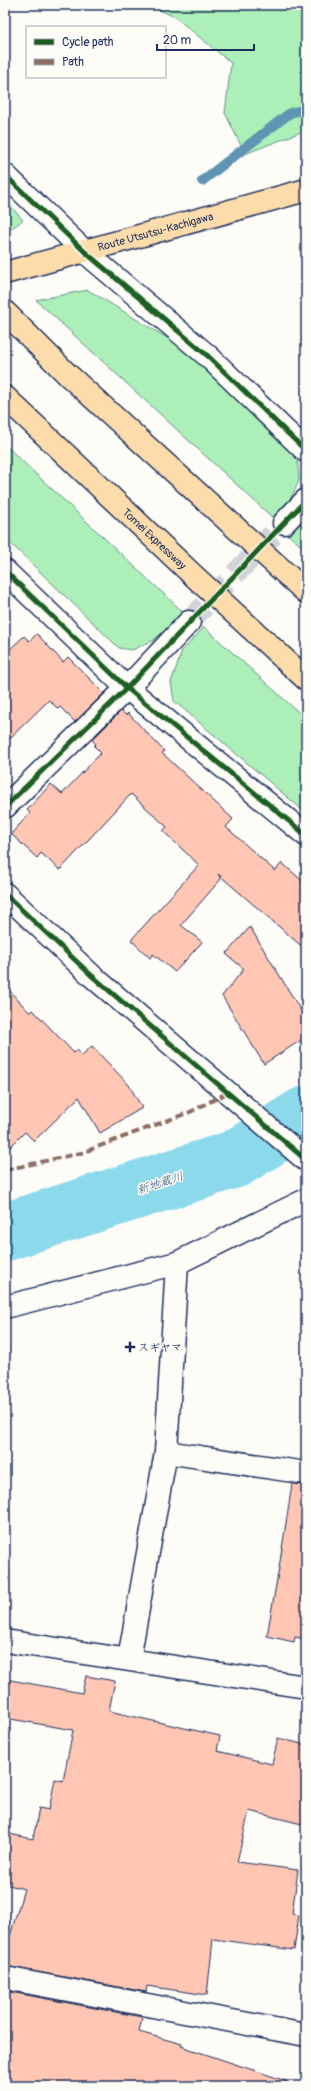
<svg xmlns="http://www.w3.org/2000/svg" width="311" height="2091" font-family="Pangolin,'Klee One',sans-serif">
<rect width="100%" height="100%" fill="#fdfcf7"/>
<filter id="ink" filterUnits="userSpaceOnUse"><feTurbulence type="fractalNoise" baseFrequency=".025" numOctaves="2"/><feDisplacementMap in="SourceGraphic" scale="8" xChannelSelector="R" yChannelSelector="G"/><feConvolveMatrix kernelMatrix="1 2 1 2 8 2 1 2 1" color-interpolation-filters="sRGB"/></filter>
<g filter="url(#ink)">
<g fill="#adefb8" stroke="#648f8b">
<path d="M 148,5 L 306,5 L 306,130 L 245,154 L 225,113 L 231,63 L 175,17 Z"/>
<path d="M 5,200 L 23,220 L 5,233 Z"/>
<path d="M 88,290 L 192,353 L 297,450 L 299,481 L 287,507 L 274,519 L 36,300 Z"/>
<path d="M 5,445 L 184,613 L 154,640 L 132,650 L 119,648 L 5,538 Z"/>
<path d="M 306,514 L 306,550 L 287,534 L 301,517 Z"/>
<path d="M 204,627 L 306,719 L 306,813 L 174,701 L 171,682 L 182,651 Z"/>
</g>
<g fill="none" stroke-linecap="round" stroke-linejoin="round">
<path stroke="#5f95b3" stroke-width="10" d="M 202,181 L 290,113 L 306,109"/>
<path stroke="#8dd9ec" stroke-width="58" d="M 5,1232 L 235,1159 L 306,1115"/>
</g>
<g fill="#ffc6b3" stroke="#1b2f5e">
<path d="M 37,634 L 63,662 L 68,657 L 104,693 L 75,722 L 60,707 L 58,709 L 49,700 L 5,743 L 5,654 L 24,636 L 29,641 Z"/>
<path d="M 121,711 L 126,715 L 128,713 L 164,751 L 162,753 L 233,819 L 226,827 L 275,871 L 282,863 L 306,884 L 306,950 L 218,874 L 221,879 L 181,925 L 202,942 L 175,972 L 153,954 L 150,958 L 131,940 L 199,865 L 163,831 L 167,827 L 131,794 L 60,870 L 41,853 L 37,858 L 11,834 L 30,813 L 27,810 L 51,784 L 62,794 L 101,753 L 94,746 L 96,744 L 92,740 Z"/>
<path d="M 250,927 L 306,1019 L 306,1037 L 264,1064 L 222,996 L 244,969 L 226,954 Z"/>
<path d="M 5,986 L 30,1013 L 33,1010 L 74,1053 L 77,1050 L 82,1055 L 92,1046 L 129,1085 L 142,1108 L 100,1133 L 79,1097 L 34,1141 L 25,1132 L 5,1152 Z"/>
<path d="M 292,1484 L 306,1485 L 306,1639 L 295,1637 L 294,1642 L 267,1636 L 279,1568 Z"/>
<path d="M 86,1676 L 115,1681 L 109,1711 L 220,1736 L 217,1751 L 272,1764 L 278,1738 L 306,1745 L 306,1825 L 249,1811 L 237,1862 L 298,1870 L 292,1914 L 299,1915 L 294,1950 L 213,1939 L 207,1995 L 147,1986 L 146,1992 L 5,1966 L 5,1935 L 10,1936 L 24,1889 L 5,1884 L 5,1833 L 33,1839 L 39,1808 L 49,1810 L 55,1779 L 63,1781 L 73,1730 L 5,1718 L 5,1679 L 82,1693 Z"/>
<path d="M 5,1991 L 142,2017 L 139,2032 L 182,2044 L 181,2046 L 286,2081 L 285,2086 L 5,2086 Z"/>
</g>
<g fill="none" stroke-linecap="round" stroke-linejoin="round">
<path stroke="#d0d3d8" stroke-width="22" stroke-dasharray="22 11" stroke-linecap="butt" d="M 189,622 L 284,523"/>
<defs>
<g id="minor">
<path d="M 5,175 L 85,252 L 209,357 L 306,451"/>
<path d="M 284,523 L 306,500"/>
<path d="M 5,571 L 127,688 L 306,835"/>
<path d="M 5,807 L 127,688 L 189,622"/>
<path d="M 5,894 L 91,975 L 306,1160"/>
<path d="M 5,1307 L 177,1263 L 306,1200"/>
<path d="M 166,1452 L 306,1473"/>
<path d="M 5,1641 L 306,1687"/>
<path d="M 129,1659 L 166,1452 L 177,1263"/>
<path d="M 5,1978 L 306,2035"/>
</g>
<g id="major">
<path id="s1" d="M 5,273 L 306,190"/>
</g>
<g id="highway">
<path d="M 5,312 L 67,374 L 306,592"/>
<path id="s2" d="M 5,397 L 195,577 L 306,679"/>
</g>
</defs>
<use href="#minor" stroke="#1b2f5e" stroke-width="25"/>
<use href="#major" stroke="#1b2f5e" stroke-width="25"/>
<use href="#highway" stroke="#1b2f5e" stroke-width="25"/>
<use href="#minor" stroke="#fdfcf7" stroke-width="22"/>
<use href="#major" stroke="#fddcac" stroke-width="22"/>
<use href="#highway" stroke="#fddcac" stroke-width="22"/>
<path stroke="#8d6e63" stroke-width="4" stroke-dasharray="8 4" stroke-linecap="butt" d="M 5,1170 L 81,1153 L 190,1112 L 227,1093"/>
<defs>
<g id="cycleway">
<path d="M 5,175 L 85,252 L 209,357 L 306,451"/>
<path d="M 5,571 L 127,688 L 306,835"/>
<path d="M 5,807 L 127,688 L 306,500"/>
<path d="M 5,894 L 91,975 L 306,1160"/>
</g>
</defs>
<use href="#cycleway" stroke="#fdfcf7" stroke-width="8"/>
<use href="#cycleway" stroke="#1b5e20" stroke-width="5"/>
</g>
</g>
<path fill="#1b2f5e" stroke="#fdfcf7" stroke-width="1.5" d="M128 1341h4v4h4v4h-4v4h-4v-4h-4v-4h4z"/>
<g text-anchor="middle" stroke-width="3" stroke-linejoin="round" paint-order="stroke">
<g font-size="11" fill="#1b2f5e" stroke="#fdfcf7">
<text dy="4" stroke="none"><textPath href="#s1" startOffset="156">Route Utsutsu-Kachigawa</textPath></text>
<text dy="4" stroke="none"><textPath href="#s2" startOffset="206">Tomei Expressway</textPath></text>
</g>
<g font-size="11" font-weight="bold" fill="#1b2f5e" stroke="#fdfcf7" text-anchor="start">
<text x="138" y="1351">スギヤマ</text>
</g>
<g font-size="12" font-style="italic" fill="#385a82" stroke="#fdfcf7">
<text transform="translate(160 1183) rotate(-18)" y="4">新地蔵川</text>
</g>
</g>
<rect width="311" height="2091" fill="none" stroke="#fdfcf7" stroke-width="20"/>
<rect x="10" y="10" width="291" height="2071" fill="none" stroke="#1b2f5e" stroke-width="1.5" filter="url(#ink)"/>
<rect x="26" y="26" width="140" height="52" fill="#fdfcf7" stroke="#a3aaba"/>
<rect x="34" y="39" width="20" height="6" fill="#1b5e20" stroke="#a3aaba"/>
<text x="62" y="46" font-size="12" fill="#1b2f5e">Cycle path</text>
<rect x="34" y="59" width="20" height="6" fill="#8d6e63" stroke="#a3aaba"/>
<text x="62" y="66" font-size="12" fill="#1b2f5e">Path</text>
<path d="M157 44v6h97v-6" fill="none" stroke="#1b2f5e" stroke-width="2"/>
<text x="163" y="44" font-size="12" fill="#1b2f5e" stroke="#fdfcf7" stroke-width="3" paint-order="stroke">20 m</text>
</svg>
